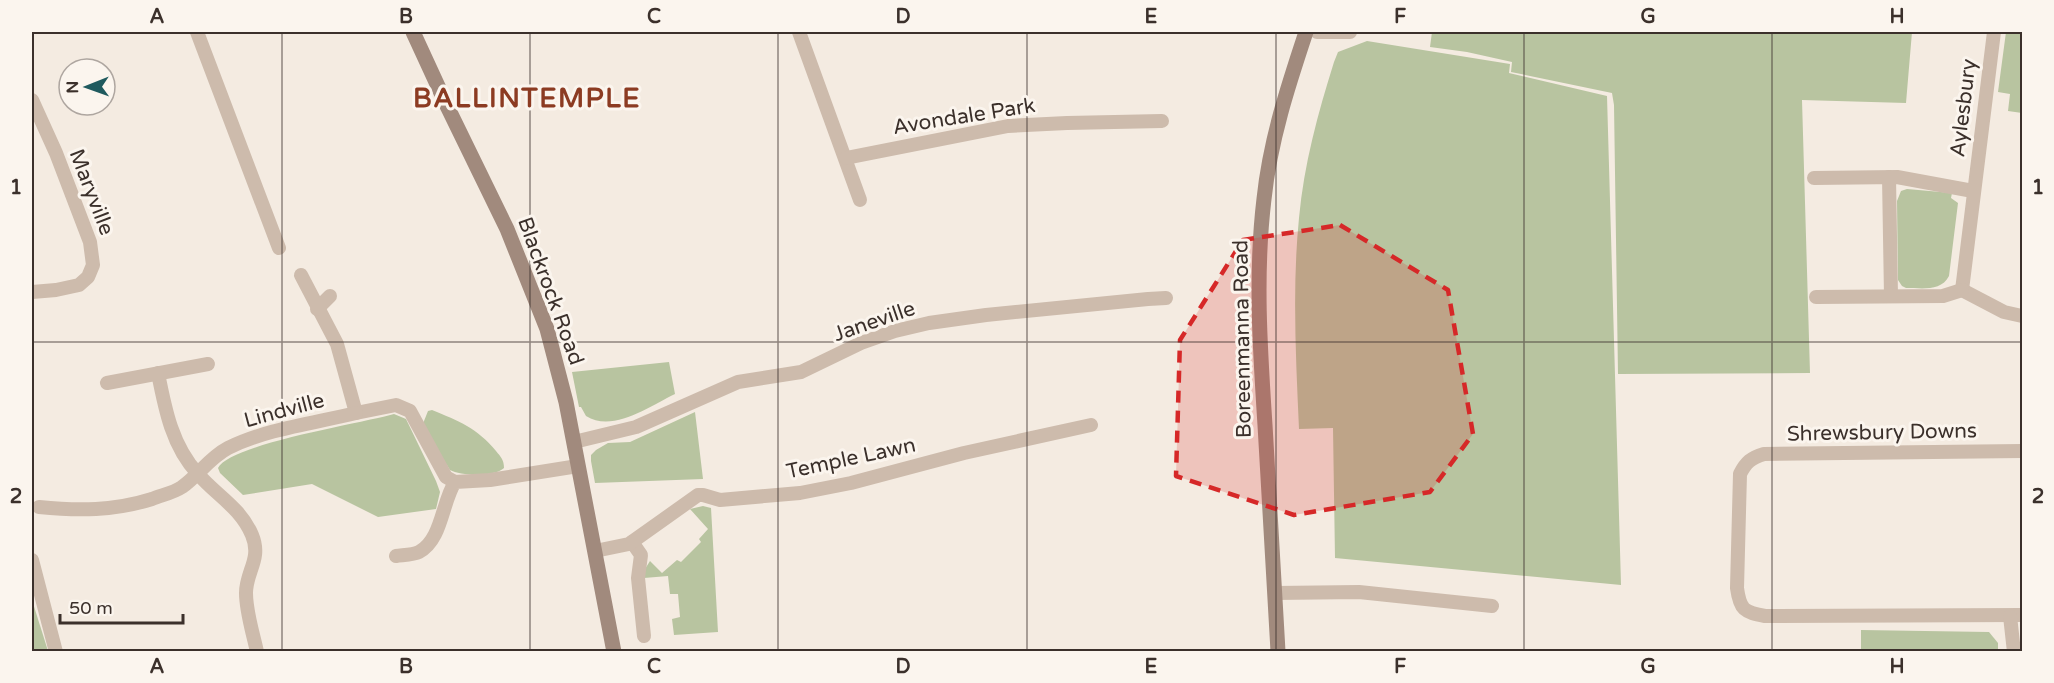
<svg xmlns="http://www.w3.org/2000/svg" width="2054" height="683" font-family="'Varela Round',sans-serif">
<rect width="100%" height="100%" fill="#f4ebe1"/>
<g fill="#b8c4a0">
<path d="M 1432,32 L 1912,32 L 1906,103 L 1802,100 L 1810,373 L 1618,374 L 1614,105 L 1612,93 L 1511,72 L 1512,62 L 1467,52 L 1430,47 Z"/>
<path d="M 2006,32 L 2022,32 L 2022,113 L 2008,111 L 2010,94 L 1998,92 Z"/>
<path d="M 1367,41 L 1510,64 L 1509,73 L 1607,96 L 1621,585 L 1335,558 L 1333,428 L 1299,429 C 1296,359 1292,288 1299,218 C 1304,164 1318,113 1334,62 L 1338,52 Z"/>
<path d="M 1907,189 L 1952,193 L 1951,198 L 1958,203 L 1949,276 C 1941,292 1921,288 1906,288 L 1902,286 L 1898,280 L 1897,201 L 1901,191 Z"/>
<path d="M 669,362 L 675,394 C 650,406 613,433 586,416 L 581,407 L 579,407 L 572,372 Z"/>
<path d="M 432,410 C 459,421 477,428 496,451 C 501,457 504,460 504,468 C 495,477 461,476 450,470 L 422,426 L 428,411 Z"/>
<path d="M 695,412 L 703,479 L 595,483 L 591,461 L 591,455 L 596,450 L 608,443 L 630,442 Z"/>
<path d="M 394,414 L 406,419 L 436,481 L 440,492 L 436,509 L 378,517 L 312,484 L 243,495 L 220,473 L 218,468 C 230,444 363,423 394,414 Z"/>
<path d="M 703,506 L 711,508 L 718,632 L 674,635 L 672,619 L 680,617 L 678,594 L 670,594 L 668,576 L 644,578 L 645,569 L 650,561 L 662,573 L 677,560 L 681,562 L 701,542 L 699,539 L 708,529 L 690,509 Z"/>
<path d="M 32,600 L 48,651 L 32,651 Z"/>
<path d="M 1861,630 L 1989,632 L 1998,643 L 1998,651 L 1861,651 Z"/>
</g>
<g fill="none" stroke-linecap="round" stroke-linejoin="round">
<g stroke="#cdbbac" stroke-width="14">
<path d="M 197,32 L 279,248"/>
<path d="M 799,32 L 860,200"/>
<path d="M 1317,32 L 1350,32"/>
<path d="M 32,100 L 56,153 L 90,242 L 93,265 L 88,277 L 79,285 L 56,290 L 32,292"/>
<path d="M 846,158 L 1008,126 L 1067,123 L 1162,121"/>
<path d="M 1889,177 L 1891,296"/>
<path d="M 1814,178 L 1897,177 L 1973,191"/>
<path d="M 301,275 L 337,344 L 356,413 L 396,405 L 410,411 L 446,477 L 455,482"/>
<path d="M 1962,290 L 1994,32"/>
<path d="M 1962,290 L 2004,312 L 2022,316"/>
<path d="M 1816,297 L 1943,296 L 1962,290"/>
<path d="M 317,309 L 330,296"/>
<path d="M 158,373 C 165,409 172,446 198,474 C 217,496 240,507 252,535 C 262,559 246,571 246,593 C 246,612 253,633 257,652"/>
<path d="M 107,383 L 208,364"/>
<path d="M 574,442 L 636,427 L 738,382 L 801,372 L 861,343 L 895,331 L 929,323 L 986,315 L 1148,299 L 1166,298"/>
<path d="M 2022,451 L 1764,454 C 1751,458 1746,462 1740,474 L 1737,588 C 1740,610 1744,612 1765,616 L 2022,615"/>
<path d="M 39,507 C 78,511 114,511 152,499 C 162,495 173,493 182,487 C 199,475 209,458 228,448 C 266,429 315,423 356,413"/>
<path d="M 632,542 L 641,555 L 638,578 L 644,636"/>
<path d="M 595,551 L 629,544 L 698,495 L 703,495 L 720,500 L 800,493 L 851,483 L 964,453 L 1091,425"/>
<path d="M 396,556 C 402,555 413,555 419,552 C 442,540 442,502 455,482 L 490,480 L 578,466"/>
<path d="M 32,560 L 56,652"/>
<path d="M 1275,593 L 1359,592 L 1492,606"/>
<path d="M 2010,616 L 2014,652"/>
</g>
<g stroke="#a18a7d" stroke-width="15">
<path d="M 413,32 L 448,108 L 507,229 L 547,329 L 566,402 L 614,652"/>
<path d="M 1278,652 C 1274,576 1269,500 1265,425 C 1260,349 1255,274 1264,199 C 1270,141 1288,86 1306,32"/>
</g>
</g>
<path fill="#d62828" fill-opacity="0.2" stroke="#d62828" stroke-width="4.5" stroke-dasharray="12 8" stroke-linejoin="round" d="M 1340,225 L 1448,290 L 1473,434 L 1430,492 L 1294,515 L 1176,476 L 1180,340 L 1243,240 Z"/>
<path fill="none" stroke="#3b302b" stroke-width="1.5" stroke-opacity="0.55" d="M 282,32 L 282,652M 530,32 L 530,652M 778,32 L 778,652M 1027,32 L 1027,652M 1276,32 L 1276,652M 1524,32 L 1524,652M 1772,32 L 1772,652M 32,342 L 2022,342"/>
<g text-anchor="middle" stroke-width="6" stroke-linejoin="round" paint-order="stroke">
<g font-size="21" fill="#3b302b" stroke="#fbf5ee">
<text transform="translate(1963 108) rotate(-83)" y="7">Aylesbury</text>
<text transform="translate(964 116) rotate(-9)" y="7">Avondale Park</text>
<text transform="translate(92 192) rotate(69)" y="7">Maryville</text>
<text transform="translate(551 291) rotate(70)" y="7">Blackrock Road</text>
<text transform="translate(874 321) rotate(-19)" y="7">Janeville</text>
<text transform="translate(1242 339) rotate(-91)" y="7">Boreenmanna Road</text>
<text transform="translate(284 410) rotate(-15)" y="7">Lindville</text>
<text transform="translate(1882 432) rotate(-1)" y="7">Shrewsbury Downs</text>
<text transform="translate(851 458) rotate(-12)" y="7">Temple Lawn</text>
</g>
<g font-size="27" font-weight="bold" letter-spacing="1.5" fill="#8c3b22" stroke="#fbf5ee">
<text x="527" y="107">BALLINTEMPLE</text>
</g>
</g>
<rect width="2054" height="683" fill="none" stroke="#fbf5ee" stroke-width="66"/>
<g transform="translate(87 87) rotate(269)"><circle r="28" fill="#fbf5ee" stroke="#aea6a0" stroke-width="1.5"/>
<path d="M0-4.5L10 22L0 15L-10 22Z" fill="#1f5a5e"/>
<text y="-9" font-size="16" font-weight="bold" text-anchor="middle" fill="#3b302b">N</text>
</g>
<path d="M60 614v9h123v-9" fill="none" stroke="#3b302b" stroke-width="3"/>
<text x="69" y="614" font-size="18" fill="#3b302b" stroke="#fbf5ee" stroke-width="4.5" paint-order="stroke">50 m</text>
<rect x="33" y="33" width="1988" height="617" fill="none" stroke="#3b302b" stroke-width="2"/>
<g font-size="20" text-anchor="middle" font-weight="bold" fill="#3b302b">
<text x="157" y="23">A</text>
<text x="406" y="23">B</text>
<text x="654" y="23">C</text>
<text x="903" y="23">D</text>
<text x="1151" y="23">E</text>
<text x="1400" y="23">F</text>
<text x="1648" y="23">G</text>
<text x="1897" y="23">H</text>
<text x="16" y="194">1</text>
<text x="2038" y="194">1</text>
<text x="16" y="503">2</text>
<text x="2038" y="503">2</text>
<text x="157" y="673">A</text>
<text x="406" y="673">B</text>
<text x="654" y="673">C</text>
<text x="903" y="673">D</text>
<text x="1151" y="673">E</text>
<text x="1400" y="673">F</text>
<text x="1648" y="673">G</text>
<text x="1897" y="673">H</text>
</g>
</svg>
